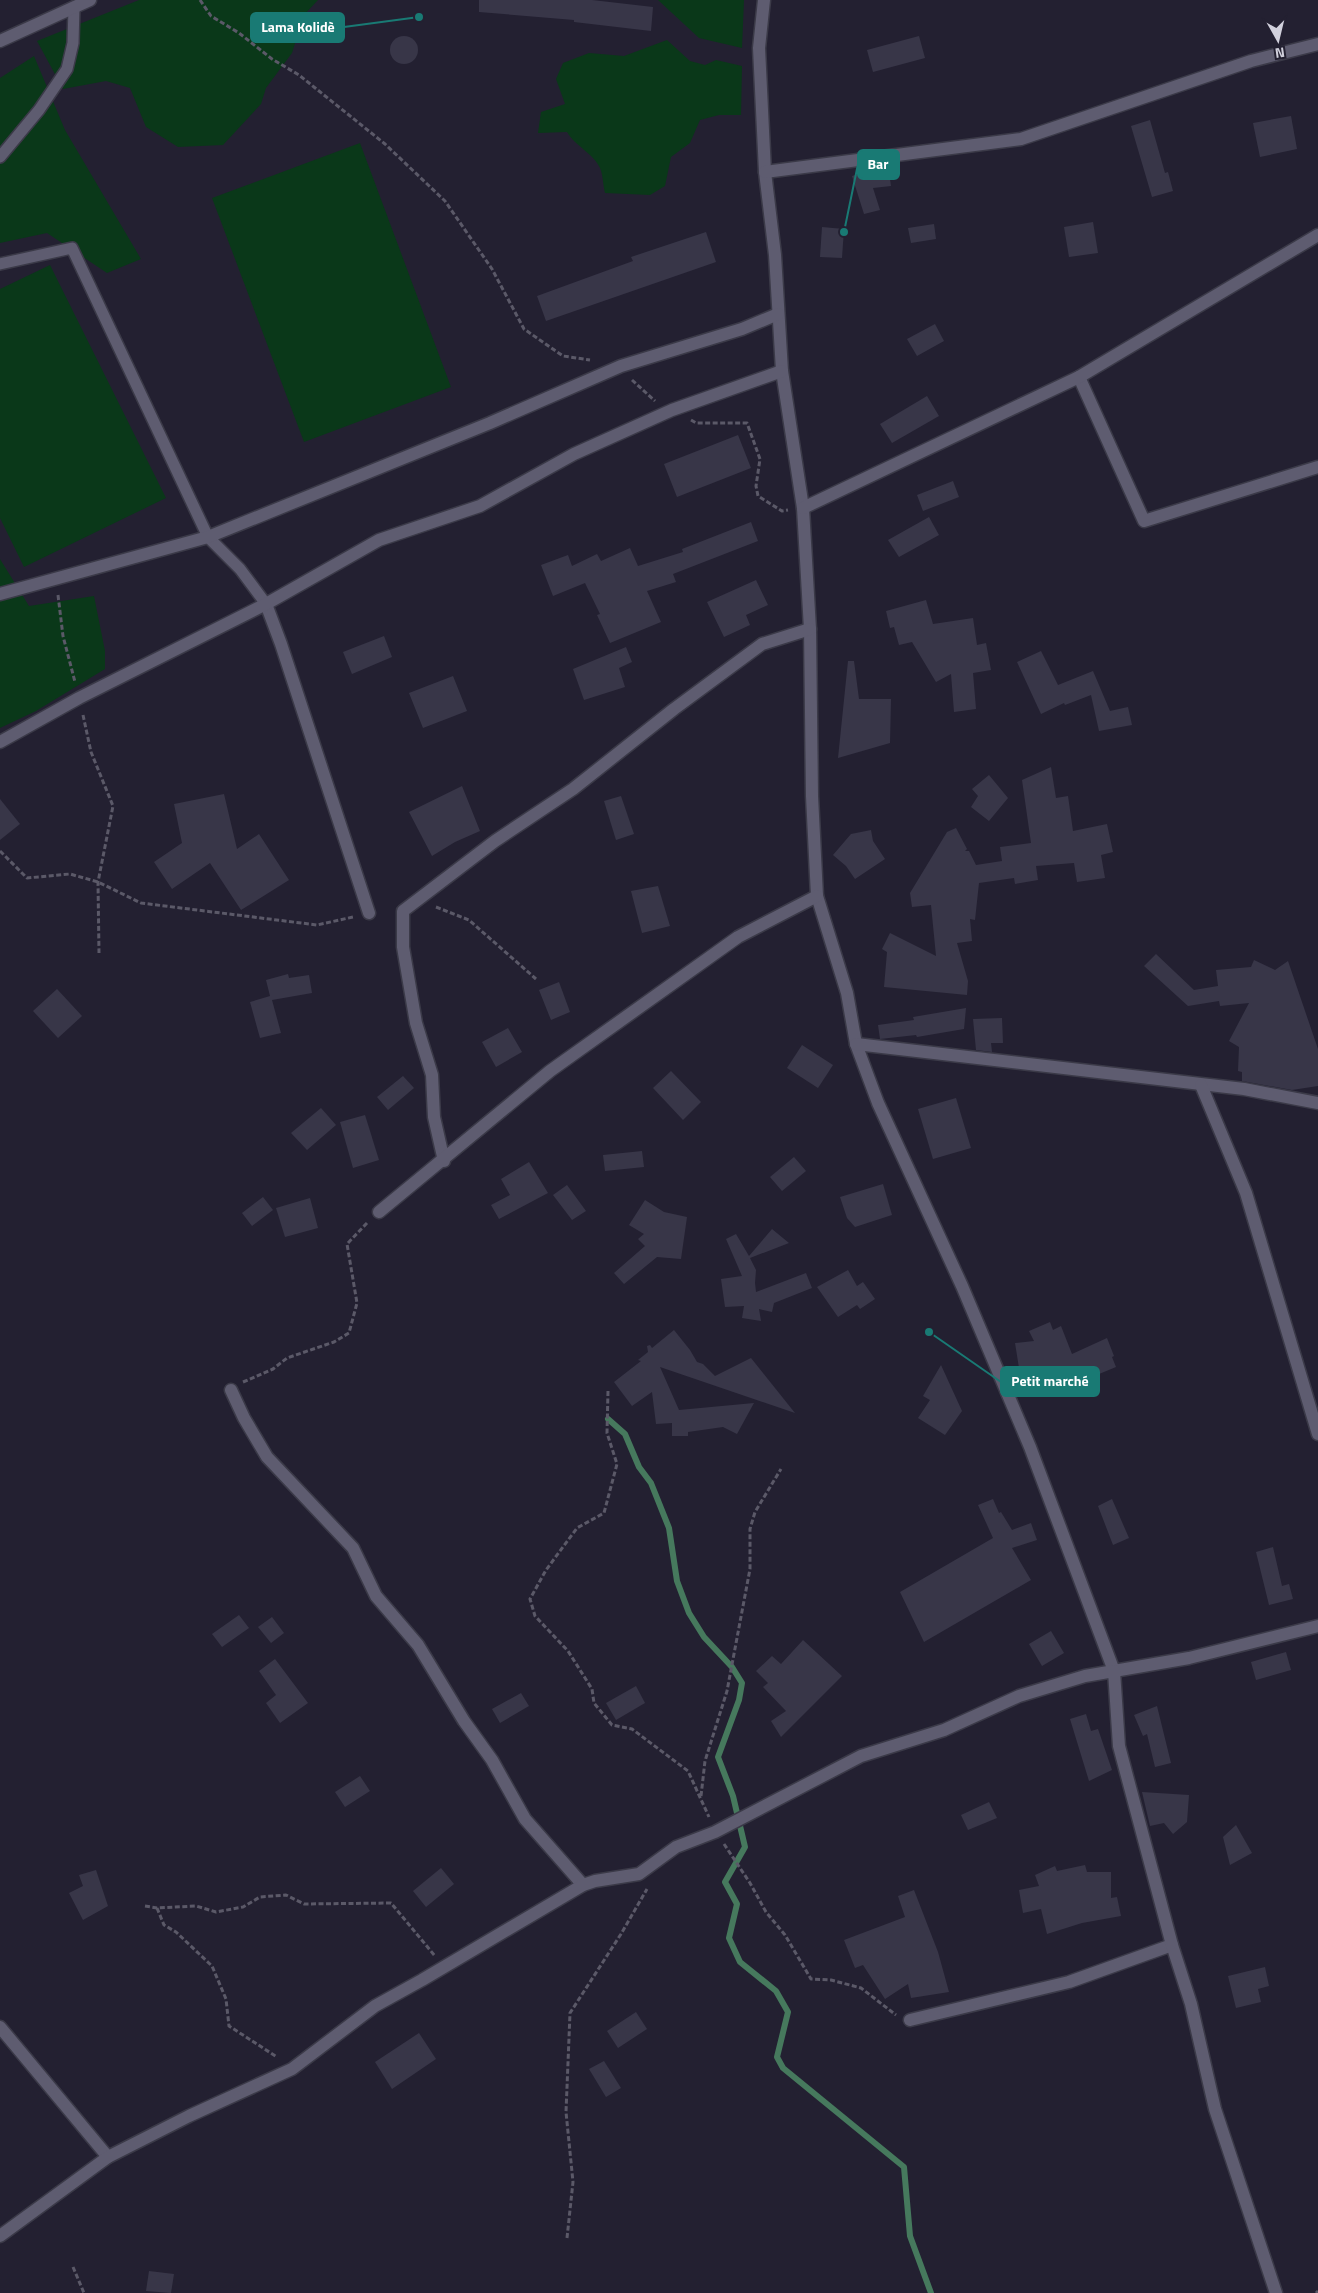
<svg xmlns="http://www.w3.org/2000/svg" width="1318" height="2293" font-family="'Titillium Web',sans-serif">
<rect width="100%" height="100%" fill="#232031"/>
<g fill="#0a3819">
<path d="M 139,0 L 318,0 L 304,15 L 292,53 L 266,88 L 261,104 L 223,145 L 178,147 L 146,127 L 130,88 L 106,81 L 63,89 L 37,41 Z"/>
<path d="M 658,0 L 744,0 L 742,48 L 699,38 Z"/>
<path d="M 667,40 L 690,61 L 705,65 L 716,60 L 742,66 L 741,115 L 719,115 L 700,120 L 690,143 L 671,157 L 665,186 L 650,195 L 605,193 C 603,185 603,175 600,168 C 593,153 575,146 567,132 L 538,133 L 541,112 L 565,104 L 556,79 L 563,63 L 589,53 L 624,56 Z"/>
<path d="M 34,56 L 65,130 L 141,259 L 107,273 L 47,233 L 0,243 L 0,78 Z"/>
<path d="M 360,143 L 451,387 L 304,442 L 212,198 Z"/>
<path d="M 50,265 L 166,498 L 24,567 L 0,518 L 0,289 Z"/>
<path d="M 0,559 L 29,606 L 94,596 L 105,651 L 105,669 L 36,711 L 0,728 Z"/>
</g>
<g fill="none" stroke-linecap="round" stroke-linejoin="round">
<path stroke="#46795d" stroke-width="6" d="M 608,1419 L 625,1434 L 639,1467 L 651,1483 L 669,1528 L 677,1581 L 689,1613 L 704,1637 L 732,1667 L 742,1683 L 739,1700 L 718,1757 L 733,1796 L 745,1847 L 725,1882 L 737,1904 L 729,1938 L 740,1962 L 776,1991 L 788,2012 L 777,2057 L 783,2068 L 904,2167 L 910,2236 L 931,2293"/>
</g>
<g fill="#383648">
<path d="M 479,0 L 592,0 L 653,7 L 651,31 L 574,22 L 574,20 L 479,12 Z"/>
<path d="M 919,36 L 925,58 L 873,72 L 867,50 Z"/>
<circle cx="404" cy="50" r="14"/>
<path d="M 1291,116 L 1297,149 L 1260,157 L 1253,123 Z"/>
<path d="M 1150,120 L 1165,173 L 1168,172 L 1173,191 L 1152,197 L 1131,126 Z"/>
<path d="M 888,165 L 891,186 L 873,188 L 880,210 L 864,214 L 852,176 L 873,170 L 873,167 Z"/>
<path d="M 1093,222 L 1098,253 L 1069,257 L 1064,227 Z"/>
<path d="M 934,224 L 936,239 L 911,243 L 908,228 Z"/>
<path d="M 822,227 L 844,229 L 842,258 L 820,257 Z"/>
<path d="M 706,232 L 716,262 L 546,321 L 537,296 L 633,261 L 631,257 Z"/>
<path d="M 935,324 L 944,341 L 917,356 L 907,339 Z"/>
<path d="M 927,396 L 939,416 L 892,443 L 880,424 Z"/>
<path d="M 738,435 L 751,468 L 677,497 L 664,464 Z"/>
<path d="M 953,481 L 959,497 L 923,511 L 917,495 Z"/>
<path d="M 929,517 L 939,535 L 899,557 L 888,540 Z"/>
<path d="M 751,522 L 758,541 L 673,574 L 676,582 L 647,591 L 661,622 L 610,643 L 597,615 L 600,614 L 585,583 L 553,596 L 541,565 L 568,555 L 572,566 L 597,554 L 601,561 L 630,548 L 638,566 L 683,552 L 682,549 Z"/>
<path d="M 756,580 L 768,605 L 746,615 L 750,625 L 724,637 L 707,602 Z"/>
<path d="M 926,600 L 933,624 L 973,618 L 977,645 L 986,643 L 991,670 L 973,673 L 976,709 L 954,712 L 951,674 L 936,682 L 912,642 L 899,645 L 894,627 L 890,628 L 886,611 Z"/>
<path d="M 384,636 L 392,657 L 352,674 L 343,652 Z"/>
<path d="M 626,647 L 632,662 L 619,668 L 625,687 L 584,700 L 573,669 Z"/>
<path d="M 1041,651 L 1058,685 L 1093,671 L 1110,711 L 1128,707 L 1132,725 L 1099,731 L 1091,695 L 1065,705 L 1064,703 L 1041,714 L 1017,662 Z"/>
<path d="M 848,661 L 854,661 L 859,699 L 891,699 L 890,743 L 838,758 Z"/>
<path d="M 453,676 L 467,711 L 423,728 L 409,693 Z"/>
<path d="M 1051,767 L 1056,798 L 1068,796 L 1073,831 L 1107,824 L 1113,852 L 1101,855 L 1105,878 L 1077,882 L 1074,863 L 1036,866 L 1038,880 L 1015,884 L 1014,878 L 979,883 L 975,920 L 970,919 L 972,941 L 957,943 L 968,981 L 967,995 L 884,987 L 887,952 L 882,949 L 890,933 L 936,956 L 931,905 L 912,907 L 910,893 L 947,832 L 956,828 L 967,849 L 965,851 L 969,851 L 976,865 L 1002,861 L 1000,847 L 1031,843 L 1022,780 Z"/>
<path d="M 989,775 L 1008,798 L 989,821 L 971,807 L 978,796 L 972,789 Z"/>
<path d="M 462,786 L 480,831 L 455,842 L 432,856 L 409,812 Z"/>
<path d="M 224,794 L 237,849 L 259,834 L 289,880 L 241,910 L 210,863 L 172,889 L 154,862 L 182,843 L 174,804 Z"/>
<path d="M 621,796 L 634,834 L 616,840 L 604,801 Z"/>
<path d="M 0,799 L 20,824 L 0,840 Z"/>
<path d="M 871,830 L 873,841 L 885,859 L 855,879 L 846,866 L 833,855 L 851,834 Z"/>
<path d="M 658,886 L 670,926 L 642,933 L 631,891 Z"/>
<path d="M 1156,954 L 1194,990 L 1218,986 L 1216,970 L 1251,967 L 1254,960 L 1275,970 L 1288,961 L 1318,1049 L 1318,1086 L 1292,1090 L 1242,1081 L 1242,1072 L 1238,1071 L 1239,1047 L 1229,1041 L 1249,1003 L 1220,1006 L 1219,1001 L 1188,1006 L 1144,966 Z"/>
<path d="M 288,974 L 289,978 L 309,975 L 312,993 L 272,1000 L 281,1033 L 260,1038 L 250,1002 L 270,996 L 266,980 Z"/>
<path d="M 559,982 L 570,1012 L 551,1020 L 539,990 Z"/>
<path d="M 57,989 L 82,1016 L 58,1038 L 33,1011 Z"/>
<path d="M 966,1008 L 964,1029 L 917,1037 L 916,1035 L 880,1039 L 878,1025 L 914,1020 L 913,1017 Z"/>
<path d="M 1002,1018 L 1003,1043 L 991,1043 L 992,1052 L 976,1050 L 973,1019 Z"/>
<path d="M 508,1028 L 522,1052 L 496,1067 L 482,1042 Z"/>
<path d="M 802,1045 L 833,1065 L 818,1088 L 787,1068 Z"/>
<path d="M 671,1071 L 701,1102 L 683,1120 L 653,1088 Z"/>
<path d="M 403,1076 L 414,1088 L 388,1110 L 377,1097 Z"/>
<path d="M 956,1098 L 971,1148 L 933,1159 L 918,1109 Z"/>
<path d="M 321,1108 L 336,1125 L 307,1150 L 291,1133 Z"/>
<path d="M 365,1115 L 379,1160 L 353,1168 L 340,1122 Z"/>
<path d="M 642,1151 L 644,1167 L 605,1171 L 603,1155 Z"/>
<path d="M 794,1157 L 806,1171 L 782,1191 L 770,1177 Z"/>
<path d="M 529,1162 L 548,1193 L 499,1219 L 491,1205 L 510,1195 L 501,1179 Z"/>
<path d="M 883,1184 L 892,1215 L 855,1227 L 847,1218 L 840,1197 Z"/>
<path d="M 567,1185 L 586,1211 L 572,1220 L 553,1195 Z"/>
<path d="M 263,1197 L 273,1210 L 252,1226 L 242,1213 Z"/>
<path d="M 310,1198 L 318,1228 L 285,1237 L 276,1208 Z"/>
<path d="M 645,1200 L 664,1212 L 687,1217 L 681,1259 L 657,1257 L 624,1284 L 614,1273 L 645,1246 L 638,1239 L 644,1234 L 629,1225 Z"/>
<path d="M 772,1229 L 789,1243 L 750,1258 L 756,1270 L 755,1283 L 756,1292 L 806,1273 L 812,1288 L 774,1303 L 772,1312 L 759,1309 L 761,1321 L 742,1318 L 744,1306 L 725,1307 L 721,1279 L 742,1276 L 726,1239 L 736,1234 L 749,1256 Z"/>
<path d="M 848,1270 L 857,1286 L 863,1282 L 875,1299 L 860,1309 L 857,1305 L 838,1317 L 817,1287 Z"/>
<path d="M 1050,1322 L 1053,1330 L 1061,1326 L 1072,1354 L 1107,1338 L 1114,1356 L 1112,1357 L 1116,1367 L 1087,1379 L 1088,1382 L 1055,1394 L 1053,1387 L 1032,1396 L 1019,1368 L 1015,1343 L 1034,1341 L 1029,1331 Z"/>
<path d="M 674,1330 L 690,1350 L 697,1362 L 703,1364 L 715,1376 L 751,1358 L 795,1413 L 660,1367 L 679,1410 L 754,1403 L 737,1434 L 723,1427 L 688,1432 L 688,1436 L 672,1436 L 672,1423 L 656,1424 L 652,1392 L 632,1406 L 614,1382 L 641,1361 L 638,1360 L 648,1352 L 647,1346 L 650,1345 L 652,1348 Z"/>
<path d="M 941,1365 L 962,1411 L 945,1435 L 918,1418 L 930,1400 L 923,1396 Z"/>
<path d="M 993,1499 L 999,1513 L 1001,1512 L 1012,1530 L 1031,1523 L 1037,1540 L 1012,1548 L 1031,1580 L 924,1642 L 900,1592 L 993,1538 L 978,1505 Z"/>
<path d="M 1112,1499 L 1129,1538 L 1113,1545 L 1098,1506 Z"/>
<path d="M 1273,1547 L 1282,1586 L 1289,1584 L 1293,1599 L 1269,1605 L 1256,1552 Z"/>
<path d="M 239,1615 L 249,1628 L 222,1647 L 212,1634 Z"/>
<path d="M 272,1617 L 284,1633 L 271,1643 L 258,1627 Z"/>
<path d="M 1051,1631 L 1064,1653 L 1042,1666 L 1029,1644 Z"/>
<path d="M 803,1640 L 842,1676 L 781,1737 L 771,1721 L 786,1711 L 763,1687 L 768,1683 L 756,1671 L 772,1656 L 781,1664 Z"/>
<path d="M 1286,1652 L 1291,1670 L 1256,1680 L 1251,1662 Z"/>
<path d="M 275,1659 L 308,1703 L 280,1723 L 266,1703 L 276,1695 L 259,1671 Z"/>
<path d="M 636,1686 L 645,1703 L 616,1720 L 606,1703 Z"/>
<path d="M 521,1693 L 529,1706 L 500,1723 L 492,1709 Z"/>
<path d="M 1157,1706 L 1171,1763 L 1155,1767 L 1147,1734 L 1143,1736 L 1134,1715 Z"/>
<path d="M 1086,1714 L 1091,1731 L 1098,1729 L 1112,1770 L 1089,1781 L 1070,1719 Z"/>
<path d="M 360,1776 L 370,1791 L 345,1807 L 335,1792 Z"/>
<path d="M 1142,1792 L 1189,1795 L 1187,1822 L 1173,1834 L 1164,1823 L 1150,1826 Z"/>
<path d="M 989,1802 L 997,1818 L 968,1830 L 961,1815 Z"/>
<path d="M 1236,1825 L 1252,1853 L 1230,1865 L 1223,1837 Z"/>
<path d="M 1085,1865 L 1087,1872 L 1111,1872 L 1111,1898 L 1117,1897 L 1121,1916 L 1082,1923 L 1047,1934 L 1041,1909 L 1023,1913 L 1019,1890 L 1039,1886 L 1035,1875 L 1055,1866 L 1057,1871 Z"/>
<path d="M 441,1868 L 454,1884 L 426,1907 L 413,1891 Z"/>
<path d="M 96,1870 L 108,1906 L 83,1920 L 69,1893 L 83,1886 L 79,1875 Z"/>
<path d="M 914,1890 L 938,1952 L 949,1992 L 911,1998 L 908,1984 L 885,1999 L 863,1965 L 855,1968 L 844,1940 L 905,1917 L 898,1896 Z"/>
<path d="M 1265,1967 L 1269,1986 L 1258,1989 L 1261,2002 L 1236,2008 L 1228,1976 Z"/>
<path d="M 636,2012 L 647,2029 L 618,2048 L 607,2031 Z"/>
<path d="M 419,2033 L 436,2059 L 392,2089 L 375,2062 Z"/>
<path d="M 604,2061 L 621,2088 L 606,2097 L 589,2069 Z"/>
<path d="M 149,2271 L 174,2274 L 171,2293 L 146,2291 Z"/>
</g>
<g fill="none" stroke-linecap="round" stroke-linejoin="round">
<defs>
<g id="lane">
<path d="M 0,157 L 39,110 L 67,69 L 73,43 L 74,7"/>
<path d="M 0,264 L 72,248 L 208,537 L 240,569 L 266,604"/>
</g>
<g id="street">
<path d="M 764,0 L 759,48 L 765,172 L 775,255 L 782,371 L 803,508 L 810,629 L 812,796 L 817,896 L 847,993 L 856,1044 L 878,1103 L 962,1286 L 1030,1447 L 1114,1671 L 1189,1658 L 1318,1626"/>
<path d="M 0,41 L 90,0"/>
<path d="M 765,172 L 1021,139 L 1251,61 L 1318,44"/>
<path d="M 1079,377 L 1144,521 L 1318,467"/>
<path d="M 803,508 L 1079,377 L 1318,235"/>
<path d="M 0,594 L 208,537 L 490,423 L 621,366 L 742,329 L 778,314"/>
<path d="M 266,604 L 281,644 L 369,913"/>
<path d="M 0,742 L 79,698 L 266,604 L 379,540 L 480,506 L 574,454 L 672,410 L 782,371"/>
<path d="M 856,1044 L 1244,1089 L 1318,1103"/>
<path d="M 1201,1085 L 1246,1193 L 1318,1434"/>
<path d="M 444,1161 L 434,1117 L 432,1075 L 416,1023 L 403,947 L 403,911 L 495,841 L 573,789 L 674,709 L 762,644 L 810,629"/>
<path d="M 379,1212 L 550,1071 L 738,937 L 817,896"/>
<path d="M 231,1390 L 244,1418 L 267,1457 L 353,1548 L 376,1596 L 418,1645 L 464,1721 L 492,1760 L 525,1819 L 583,1885"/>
<path d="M 910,2020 L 1069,1982 L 1172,1945"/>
<path d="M 0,2027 L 108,2157"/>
<path d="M 0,2236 L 108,2157 L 189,2116 L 292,2069 L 375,2006 L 422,1980 L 583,1885 L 595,1881 L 639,1874 L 676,1847 L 715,1832 L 861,1756 L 944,1730 L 1019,1696 L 1085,1676 L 1114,1671 L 1119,1746 L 1172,1945 L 1191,2004 L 1215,2109 L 1276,2293"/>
</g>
</defs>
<use href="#lane" stroke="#3b3a48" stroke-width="14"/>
<use href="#street" stroke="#3b3a48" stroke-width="15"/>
<g stroke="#5b5968" stroke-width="3" stroke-dasharray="5 2.5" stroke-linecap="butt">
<path d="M 200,0 L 211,16 L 239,33 L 272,59 L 299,75 L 385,144 L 445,201 L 492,269 L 524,329 L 563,356 L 590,360"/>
<path d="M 632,380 L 655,401"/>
<path d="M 691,420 L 696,423 L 747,423 L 760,459 L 756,486 L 758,496 L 782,511 L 788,510"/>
<path d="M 58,595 L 63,636 L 75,682"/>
<path d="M 83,715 L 91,752 L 113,806 L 98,882 L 99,953"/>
<path d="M 0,851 L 27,878 L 70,874 L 98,882 L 141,903 L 317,925 L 353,917"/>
<path d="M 436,907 L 469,920 L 536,979"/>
<path d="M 243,1382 L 273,1369 L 287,1358 L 334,1342 L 349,1333 L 357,1303 L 347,1244 L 367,1223"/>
<path d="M 608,1391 L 607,1433 L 617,1464 L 604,1513 L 577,1528 L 546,1570 L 530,1599 L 535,1616 L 568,1651 L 592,1689 L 594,1703 L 612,1725 L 632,1729 L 688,1771 L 709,1817"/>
<path d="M 701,1796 L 705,1761 L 727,1691 L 750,1569 L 750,1529 L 755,1512 L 781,1469"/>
<path d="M 724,1844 L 750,1883 L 766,1912 L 785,1935 L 811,1979 L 831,1980 L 861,1988 L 896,2015"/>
<path d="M 145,1906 L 157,1908 L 196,1906 L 216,1912 L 243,1907 L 260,1897 L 286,1895 L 304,1904 L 391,1903 L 435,1956"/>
<path d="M 157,1908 L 164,1925 L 176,1932 L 212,1966 L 226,1999 L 229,2026 L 277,2057"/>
<path d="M 567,2238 L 573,2182 L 566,2112 L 570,2013 L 621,1934 L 647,1889"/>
<path d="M 73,2267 L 84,2293"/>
<path d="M 1316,2293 L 1318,2291"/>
</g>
<use href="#lane" stroke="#5e5c70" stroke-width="11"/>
<use href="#street" stroke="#5e5c70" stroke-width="12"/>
</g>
<path fill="none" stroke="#197a74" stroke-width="2" d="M419 17L344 27M844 232L858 164M929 1332L1001 1382"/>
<g fill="#197a74" stroke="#232031" stroke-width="2">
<circle cx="419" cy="17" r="5"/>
<circle cx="844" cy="232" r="5"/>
<circle cx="929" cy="1332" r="5"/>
</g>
<g fill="#197a74" stroke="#197a74" stroke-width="2">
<rect x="251" y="13" width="93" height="29" rx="5"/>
<rect x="858" y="150" width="41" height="29" rx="5"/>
<rect x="1001" y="1367" width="98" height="29" rx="5"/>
</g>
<g font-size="14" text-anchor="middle" font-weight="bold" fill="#fff">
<text x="298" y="32">Lama Kolidè</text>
<text x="878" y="169">Bar</text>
<text x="1050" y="1386">Petit marché</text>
</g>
<g transform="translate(1278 40) rotate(172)" stroke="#232031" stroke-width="4" paint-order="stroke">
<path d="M0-4L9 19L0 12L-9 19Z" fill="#d1d0dc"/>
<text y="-8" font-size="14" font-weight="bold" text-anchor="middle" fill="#d1d0dc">N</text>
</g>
</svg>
